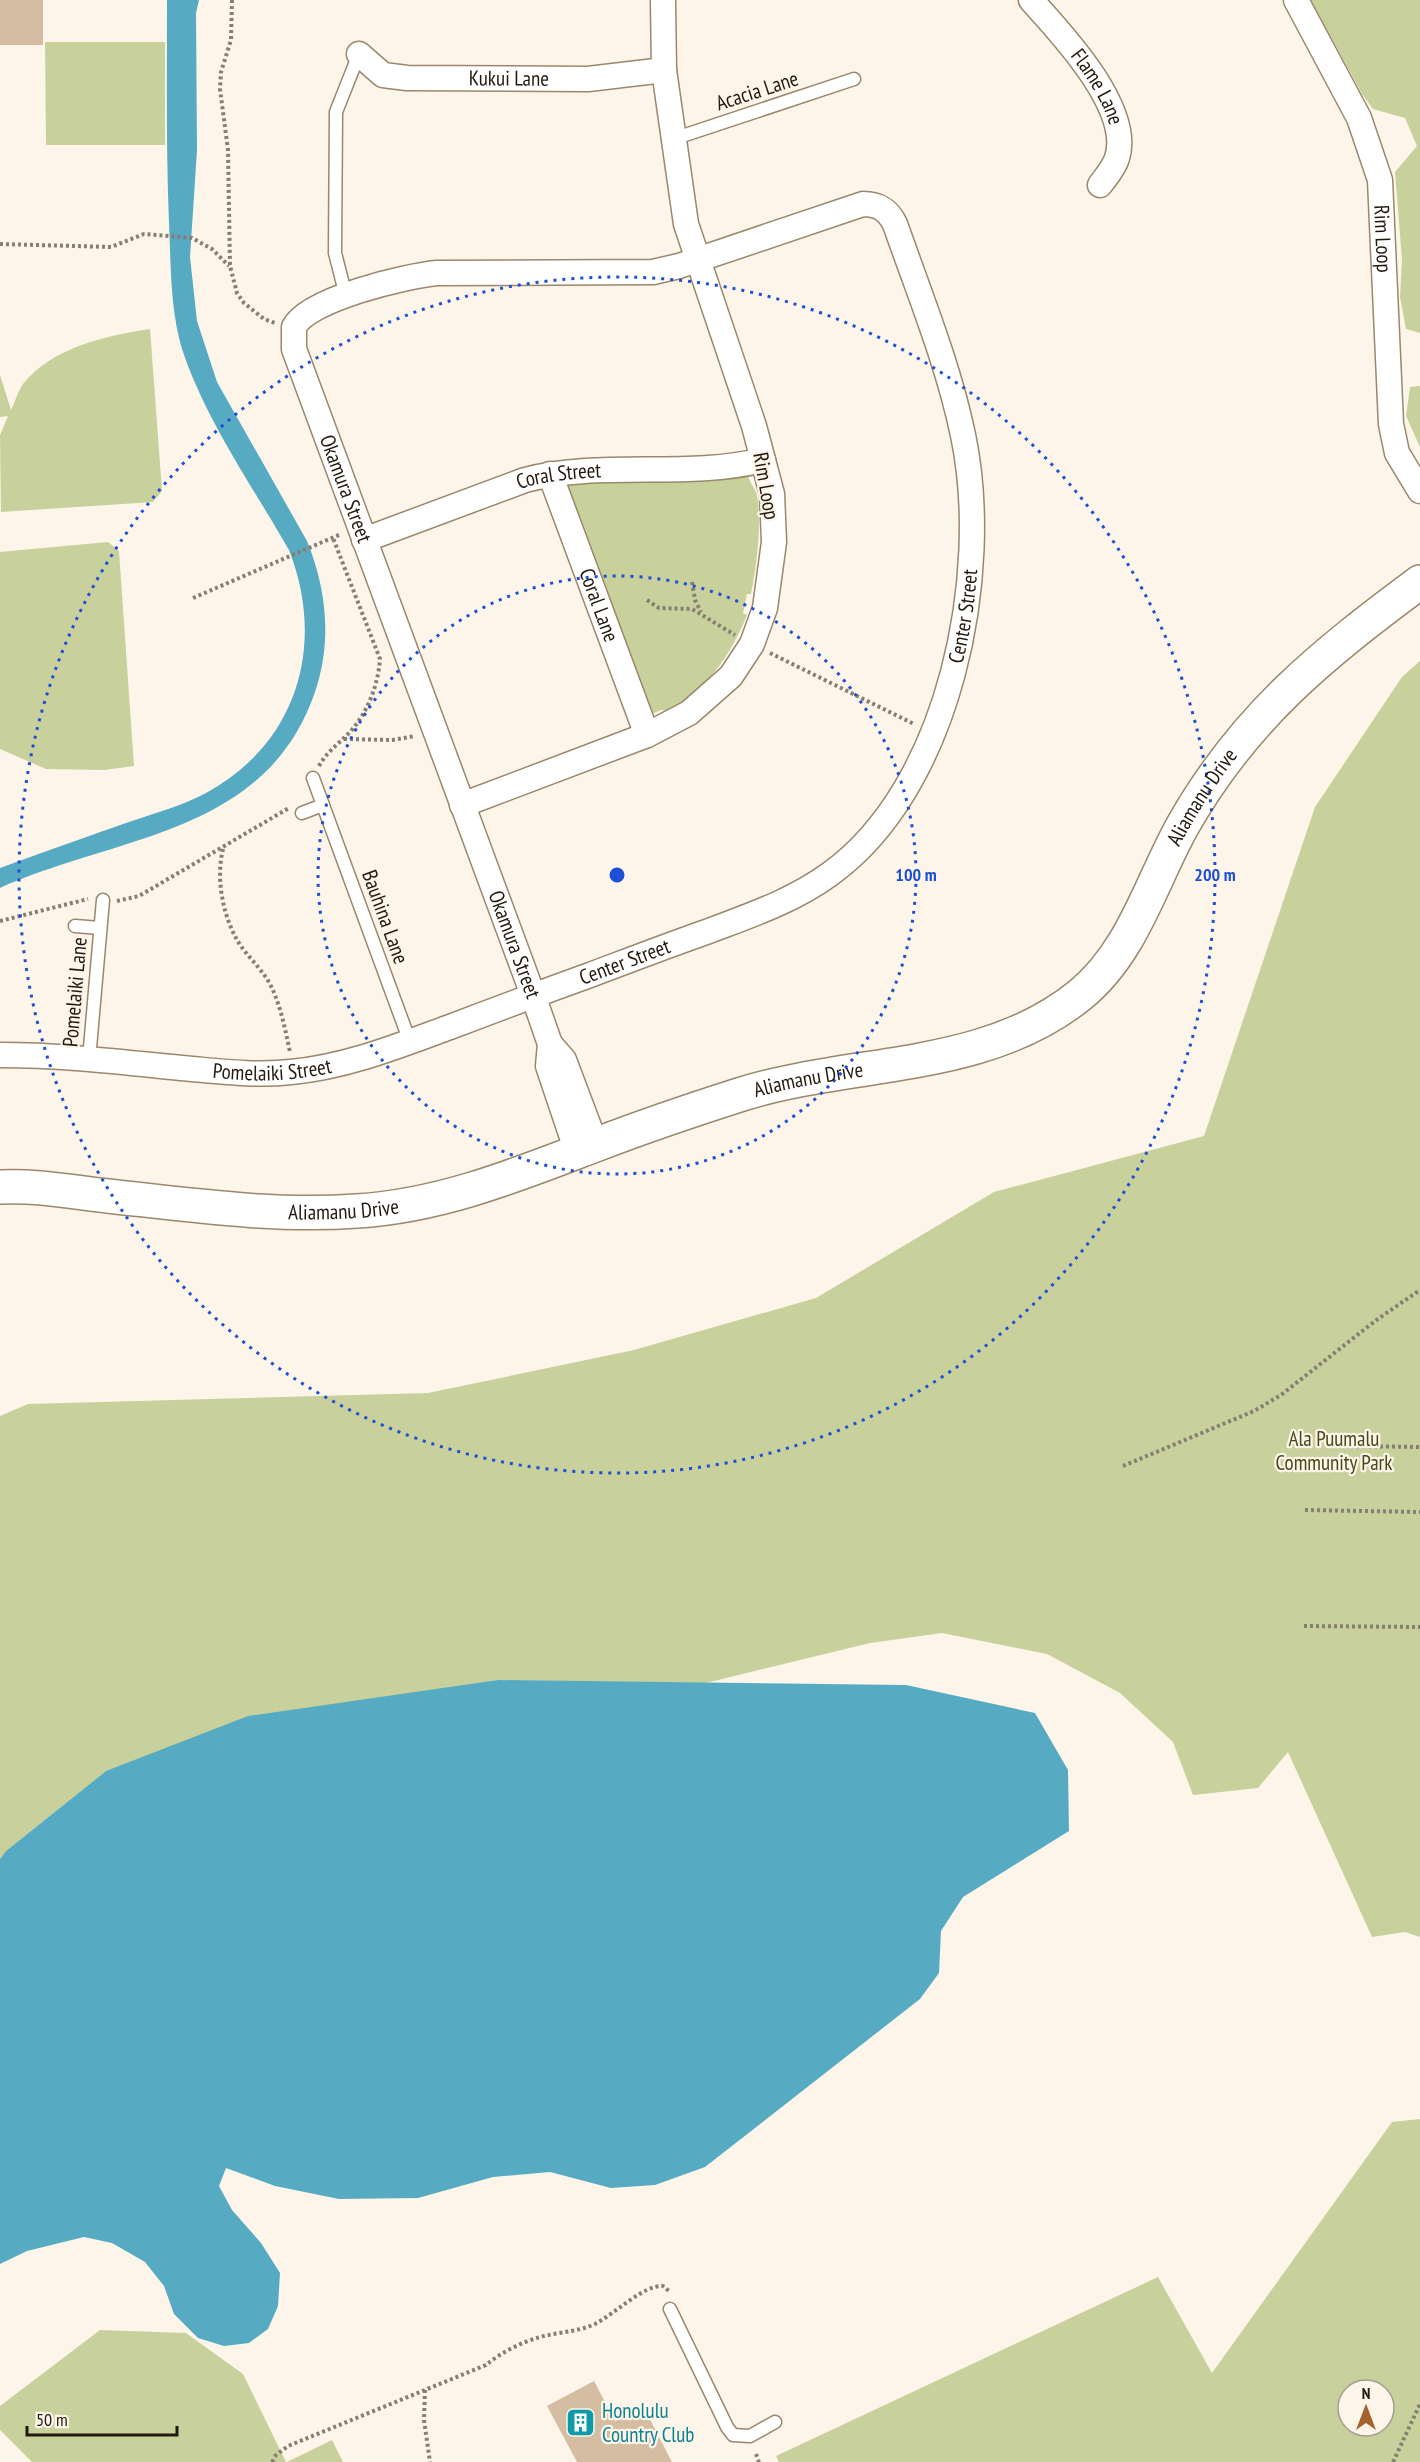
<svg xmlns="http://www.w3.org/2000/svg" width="1420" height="2462" font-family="'PT Sans Narrow',sans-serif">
<rect width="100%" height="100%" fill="#fdf5e9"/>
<g fill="#c8d19c" fill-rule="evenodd">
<path d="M 1311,0 L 1420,0 L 1420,333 L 1406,329 L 1400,297 L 1402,260 L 1395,172 L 1417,146 L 1405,118 L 1373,109 L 1362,94 Z"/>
<path d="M 45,42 L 165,42 L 165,145 L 46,145 Z"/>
<path d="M 150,329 L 162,491 L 153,502 L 1,512 L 0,435 L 8,416 L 0,417 L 0,375 L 11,410 C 15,402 18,391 23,384 C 53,347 105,336 150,329 Z"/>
<path d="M 1420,386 L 1420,447 L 1406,416 L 1410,387 Z"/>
<path d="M 744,465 C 747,475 750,482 755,490 C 764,509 756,573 751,594 L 747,594 L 743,613 L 747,615 C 730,657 708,686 670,711 L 661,710 L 640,719 L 550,474 Z"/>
<path d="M 108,542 L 119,551 L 134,766 L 104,770 L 46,769 L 0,749 L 0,552 Z"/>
<path d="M 1420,661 L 1420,1937 L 1405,1932 L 1372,1937 L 1288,1752 L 1258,1788 L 1193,1795 L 1173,1742 L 1120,1693 L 1047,1654 L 942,1633 L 870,1643 L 706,1683 L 497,1680 L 106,1771 L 6,1851 L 0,1859 L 0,1416 L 28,1404 L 428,1393 L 634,1350 L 816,1298 L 994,1192 L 1204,1136 L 1315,807 L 1402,677 Z"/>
<path d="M 1420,2119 L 1420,2462 L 779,2462 L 776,2456 L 1158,2277 L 1212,2373 L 1392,2122 ZM 1348,2390 L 1384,2390 L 1384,2426 L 1348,2426 Z"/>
<path d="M 100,2330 L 186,2333 L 243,2374 L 286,2462 L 32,2462 L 0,2430 L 0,2406 Z"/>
<path d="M 332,2440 L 343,2462 L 287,2462 Z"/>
</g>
<g fill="#56abc3">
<path d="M 167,0 L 199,0 L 196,13 L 197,150 L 190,257 L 197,321 L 217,382 L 307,541 C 327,590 332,642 315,692 C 266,835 118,835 0,888 L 0,868 C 43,852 86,837 129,822 C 155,813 182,806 206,793 C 298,743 326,644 289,550 C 253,487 205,419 182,349 C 170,308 171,266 169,223 C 166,149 167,74 167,0 Z"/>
<path d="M 498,1680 L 906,1685 L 1035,1713 L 1068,1770 L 1069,1831 L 963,1897 L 941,1931 L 939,1973 L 920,1999 L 705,2167 L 655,2185 L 611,2188 L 550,2172 L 493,2177 L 418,2198 L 339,2199 L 275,2186 L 226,2168 L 219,2186 L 232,2210 L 261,2243 L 280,2273 L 278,2306 L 268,2329 L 249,2343 L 224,2346 L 198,2338 L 174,2314 L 164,2286 L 145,2262 L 112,2243 L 84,2237 L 27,2251 L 0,2264 L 0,1859 L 6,1851 L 106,1771 L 248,1716 Z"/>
</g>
<g fill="#d5bda1">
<rect x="0" y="0" width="43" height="45"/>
<path d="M 594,2381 L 615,2421 L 643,2406 L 672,2462 L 577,2462 L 547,2406 Z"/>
</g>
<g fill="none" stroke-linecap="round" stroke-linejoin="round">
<defs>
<g id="lane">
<path d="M 673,139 L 854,79"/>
<path d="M 346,296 L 335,253 L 336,112 L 359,54"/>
<path d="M 313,778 L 410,1042"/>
<path d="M 302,813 L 323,805"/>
<path d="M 75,926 L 100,928"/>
<path d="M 89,1059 L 103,900"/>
<path d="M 670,2309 L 727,2427 L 733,2435 L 750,2436 L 775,2422"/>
</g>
<g id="street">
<path id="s1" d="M 1031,0 C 1061,33 1133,109 1117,158 C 1114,168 1106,177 1100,185"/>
<path id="s2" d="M 1296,0 L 1359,118 L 1380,180 L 1391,424 L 1397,453 L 1420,491"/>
<path id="s3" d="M 359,54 L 383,75 L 407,78 L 588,79 L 664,70"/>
<path id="s4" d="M 550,474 L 647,735"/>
<path id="s5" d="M 364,540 L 525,480 C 603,460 685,479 763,460"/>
<path d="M 462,805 L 647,735 L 689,713 L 731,676 L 752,644 L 765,608 L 774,542 L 772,494 L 754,426 L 686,224 L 664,70 L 663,0"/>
<path d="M 550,1044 L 564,1060 L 596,1145"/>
<path id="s6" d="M 0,1055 C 61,1055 121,1062 181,1068 C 218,1071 254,1076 291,1072 C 346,1067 398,1046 450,1027 C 497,1009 543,992 590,975 C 630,960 669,945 709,931 C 751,915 793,901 830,874 C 951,787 992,573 963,435 C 948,363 919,293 895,224 C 888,210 879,204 863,204 L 679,266 L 653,272 L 437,273 C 406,276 308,299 294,327 L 294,349 L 533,995 L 550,1044 L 548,1066 L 577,1152"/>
</g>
<g id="secondary">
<path id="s7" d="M 0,1187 C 37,1185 71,1192 108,1196 C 191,1205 274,1217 357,1211 C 439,1206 514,1176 590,1147 C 639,1128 689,1111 739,1095 C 852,1059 984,1073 1080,995 C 1133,952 1151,882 1183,825 C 1245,716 1322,655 1420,582"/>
</g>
</defs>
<use href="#lane" stroke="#9b876b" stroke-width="15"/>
<use href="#street" stroke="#9b876b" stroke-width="27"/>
<use href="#secondary" stroke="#9b876b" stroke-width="36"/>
<g stroke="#867e73" stroke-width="4" stroke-dasharray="3 3" stroke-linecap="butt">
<path d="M 232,0 L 231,40 L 221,72 L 220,89 L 228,150 L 230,266 L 237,293 L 244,303 L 264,319 L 275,323"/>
<path d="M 0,244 L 111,247 L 144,234 L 192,238 L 212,249 L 229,266"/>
<path d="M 692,582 L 695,600 L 701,612"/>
<path d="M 193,598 L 341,534"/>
<path d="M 647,600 L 659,608 L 692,609 L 735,635"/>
<path d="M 770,653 L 914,724"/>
<path d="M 344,739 L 392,740 L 415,736"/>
<path d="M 319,766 C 326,753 337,745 347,735 C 367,715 378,686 380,659 L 333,538"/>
<path d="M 223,849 C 216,877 222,912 236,938 C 245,955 262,968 271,986 C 281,1007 285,1029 290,1052"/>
<path d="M 117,901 L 139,896 L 289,808"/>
<path d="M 0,921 L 88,899"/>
<path d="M 1350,1446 L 1420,1447"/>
<path d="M 1123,1466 L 1254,1411 L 1281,1395 L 1375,1321 L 1420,1290"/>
<path d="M 1305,1510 L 1420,1512"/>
<path d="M 1304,1626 L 1420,1627"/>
<path d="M 425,2390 L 424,2420 L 430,2462"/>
<path d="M 756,2454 L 759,2462"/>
<path d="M 272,2462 L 276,2455 L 288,2446 L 486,2365 C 500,2353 522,2342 540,2337 C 559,2332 577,2332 595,2324 C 616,2313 643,2285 663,2286 L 670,2292"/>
<path d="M 1393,2462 L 1420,2404"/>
</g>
<use href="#lane" stroke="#fff" stroke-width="12"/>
<use href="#street" stroke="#fff" stroke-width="24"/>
<use href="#secondary" stroke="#fff" stroke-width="33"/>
</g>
<g fill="none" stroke="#1d4ed8" stroke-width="3" stroke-dasharray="3 6">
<circle cx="617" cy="875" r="299"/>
<circle cx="617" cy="875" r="598"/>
</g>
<defs>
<symbol id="building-square" viewBox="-11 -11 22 22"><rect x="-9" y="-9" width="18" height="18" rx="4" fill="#0f9aa8" stroke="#fdf5e9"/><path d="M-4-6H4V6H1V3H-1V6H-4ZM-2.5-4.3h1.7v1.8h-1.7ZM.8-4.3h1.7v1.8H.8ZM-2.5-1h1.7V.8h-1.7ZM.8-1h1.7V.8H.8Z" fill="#fff"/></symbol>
</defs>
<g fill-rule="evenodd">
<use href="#building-square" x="564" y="2406" width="33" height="33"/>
</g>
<g text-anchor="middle" stroke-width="4.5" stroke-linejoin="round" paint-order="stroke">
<g font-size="21" fill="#221a0f" stroke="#fdf5e9">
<text dy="7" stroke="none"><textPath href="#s3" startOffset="158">Kukui Lane</textPath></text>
<text dy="7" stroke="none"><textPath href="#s1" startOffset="110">Flame Lane</textPath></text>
<text transform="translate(757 91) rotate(-18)" y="7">Acacia Lane</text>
<text dy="7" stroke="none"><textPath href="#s2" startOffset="258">Rim Loop</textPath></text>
<text dy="7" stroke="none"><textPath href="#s5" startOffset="206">Coral Street</textPath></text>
<text transform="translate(766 486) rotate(80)" y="7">Rim Loop</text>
<text dy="7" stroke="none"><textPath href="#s6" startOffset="2374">Okamura Street</textPath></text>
<text dy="7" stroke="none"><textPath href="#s4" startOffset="140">Coral Lane</textPath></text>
<text dy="7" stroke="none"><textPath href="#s6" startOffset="1166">Center Street</textPath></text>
<text dy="7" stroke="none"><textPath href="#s7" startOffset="1352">Aliamanu Drive</textPath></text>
<text transform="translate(385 917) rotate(70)" y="7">Bauhina Lane</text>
<text dy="7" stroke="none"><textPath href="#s6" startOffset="2860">Okamura Street</textPath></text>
<text dy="7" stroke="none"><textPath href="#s6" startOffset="644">Center Street</textPath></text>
<text transform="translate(75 992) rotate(-85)" y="7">Pomelaiki Lane</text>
<text dy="7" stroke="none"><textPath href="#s6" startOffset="273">Pomelaiki Street</textPath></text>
<text dy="7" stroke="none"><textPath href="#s7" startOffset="830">Aliamanu Drive</textPath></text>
<text dy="7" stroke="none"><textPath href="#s7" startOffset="345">Aliamanu Drive</textPath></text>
</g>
<g font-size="21" fill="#444b19" stroke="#fdf5e9">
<text x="1334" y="1446">Ala Puumalu<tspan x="1334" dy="24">Community Park</tspan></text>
</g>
<g font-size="21" fill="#0d838f" stroke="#fdf5e9" text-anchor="start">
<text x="602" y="2418">Honolulu<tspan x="602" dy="24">Country Club</tspan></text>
</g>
</g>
<circle cx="617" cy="875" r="9" fill="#1d4ed8" stroke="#fdf5e9" stroke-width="3"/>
<g font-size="18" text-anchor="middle" font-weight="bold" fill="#1d4ed8" stroke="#fdf5e9" stroke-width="4.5" stroke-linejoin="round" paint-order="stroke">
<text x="916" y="881">100 m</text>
<text x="1215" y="881">200 m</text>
</g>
<g transform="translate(1366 2408)"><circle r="28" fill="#fdf5e9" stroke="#a59d92" stroke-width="1.5"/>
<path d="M0-4.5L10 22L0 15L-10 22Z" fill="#a5642f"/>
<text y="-9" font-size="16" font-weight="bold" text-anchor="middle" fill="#221a0f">N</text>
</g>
<path d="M27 2426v9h150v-9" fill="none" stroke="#221a0f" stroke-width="3"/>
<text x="36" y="2426" font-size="18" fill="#221a0f" stroke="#fdf5e9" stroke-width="4.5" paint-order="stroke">50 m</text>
</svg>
